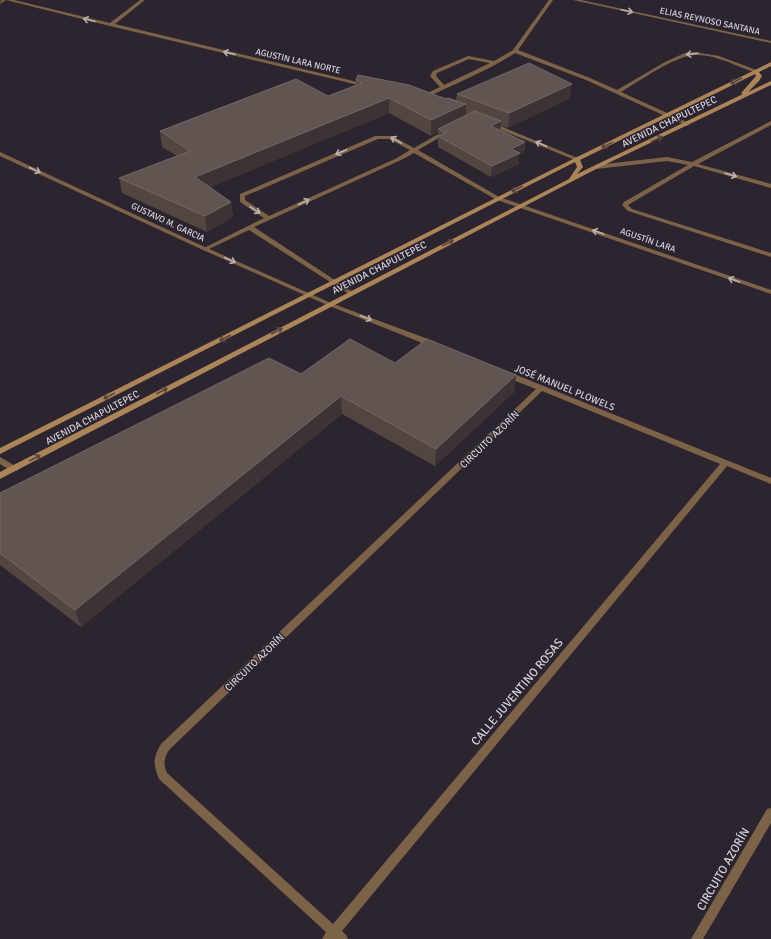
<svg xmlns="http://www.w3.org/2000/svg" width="771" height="939" font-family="Signika,sans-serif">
<rect width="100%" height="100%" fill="#2c2530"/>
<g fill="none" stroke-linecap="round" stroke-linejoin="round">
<g fill="#7c6348" fill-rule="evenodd">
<path d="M 549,0 L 553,0 L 518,50 L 590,78 L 617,90 L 665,62 L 685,53 L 694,52 L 719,56 L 759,71 L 754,72 C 736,66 715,54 695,55 C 676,55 638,82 621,92 L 689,123 L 690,124 L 687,126 L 586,80 L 515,53 C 487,71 454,84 423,99 L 419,99 L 419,97 L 440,87 L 430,76 L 433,71 L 468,56 L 494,61 L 513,50 ZM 469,59 L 490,63 L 444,85 L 436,76 L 437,73 Z"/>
<path d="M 771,121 L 771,125 L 698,164 L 771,184 L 771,188 L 694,166 L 628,205 L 632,209 L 771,253 L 771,257 L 628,211 L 622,205 L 624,202 L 688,165 L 667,161 L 596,169 L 593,167 L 596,165 L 667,157 L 692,162 Z"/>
<path d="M 447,129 L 450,131 L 449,132 L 418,150 L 501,198 L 501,200 L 497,200 L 414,153 L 401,160 L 254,227 L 353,292 L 353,294 L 349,294 L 249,230 L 207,250 L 205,251 L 202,249 L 264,218 L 240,202 L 240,194 L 375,136 L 392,136 L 414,148 ZM 378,139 L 389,139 L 410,150 L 397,158 L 269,216 L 245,200 L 245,196 Z"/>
</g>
<g fill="#7c6348" fill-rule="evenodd">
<path d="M 6,0 L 14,0 L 110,23 L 140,0 L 145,0 L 115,24 L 370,85 L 367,87 L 110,26 Z"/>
<path d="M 573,0 L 581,0 L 771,41 L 771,43 Z"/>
<path d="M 489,123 L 493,123 L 580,159 L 575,160 L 489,125 Z"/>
<path d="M 0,152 L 207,248 L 331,303 L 436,342 L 437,344 L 436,346 L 430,346 L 327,305 L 203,250 L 0,156 Z"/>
<path d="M 499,197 L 771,290 L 771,294 L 497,200 L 496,199 Z"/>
<path d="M 503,372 L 509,372 L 771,478 L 771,484 L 727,466 L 342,931 L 346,935 L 348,939 L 322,939 L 326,932 L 159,779 C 153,764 153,758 161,744 L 536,389 L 503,376 L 502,374 ZM 542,391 L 720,464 L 333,924 L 167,773 C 163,764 164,758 169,750 Z"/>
<path d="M 0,457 L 17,467 L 18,469 L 17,471 L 11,471 L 0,464 Z"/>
<path d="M 771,808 L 771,823 L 703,939 L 691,939 L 767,809 Z"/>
</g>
<path fill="#7c6348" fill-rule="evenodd" d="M 1,0 L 6,0 L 0,4 Z"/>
<path fill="#ab8458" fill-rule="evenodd" d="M 771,62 L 771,66 L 759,72 L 762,76 L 759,81 L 748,92 L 771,81 L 771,85 L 598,168 L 0,479 L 0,472 L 569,179 L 577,167 L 575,162 L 0,454 L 0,448 L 575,158 ZM 755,74 L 756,76 L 742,92 L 741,93 L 743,94 L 577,174 L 583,167 L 580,160 Z"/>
</g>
<g fill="#534641">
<path d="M 356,80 L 456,100 L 457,94 L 570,98 L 508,128 L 501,126 L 500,130 L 525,142 L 524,152 L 519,155 L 519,164 L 491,177 L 438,147 L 438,132 L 431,136 L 389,113 L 210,187 L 231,202 L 233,217 L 207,232 L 122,193 L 119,178 L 177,156 L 162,147 L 160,131 L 328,96 L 357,85 Z"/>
<path d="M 395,363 L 516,375 L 514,392 L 435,466 L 342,414 L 81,627 L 0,565 L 0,493 L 301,374 Z"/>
</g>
<g fill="#3d3234">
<path d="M 572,84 L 570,98 L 508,128 L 509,113 Z"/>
<path d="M 389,98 L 389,113 L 197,193 L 195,177 Z"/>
<path d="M 466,104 L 466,118 L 438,129 L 438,132 L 431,136 L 431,120 Z"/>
<path d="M 501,121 L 500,132 L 491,126 Z"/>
<path d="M 525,142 L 524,152 L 519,155 L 519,164 L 491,177 L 492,166 L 511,149 Z"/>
<path d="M 231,202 L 233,217 L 207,232 L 205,216 Z"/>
<path d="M 516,375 L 514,392 L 435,466 L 436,449 Z"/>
<path d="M 341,396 L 342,414 L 81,627 L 75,610 Z"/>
</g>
<g fill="#615552" stroke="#736867">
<path d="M 529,63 L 572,84 L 509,113 L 457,94 Z"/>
<path d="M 358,75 L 409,85 L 446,99 L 448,98 L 466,104 L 431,120 L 389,98 L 195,177 L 231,202 L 205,216 L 119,178 L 190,151 L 160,131 L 296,79 L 328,96 L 362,83 L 356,80 Z"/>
<path d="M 475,111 L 501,121 L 491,126 L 525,142 L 511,149 L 520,153 L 492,166 L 438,136 L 446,133 L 438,129 Z"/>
<path d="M 350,339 L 395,363 L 427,339 L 516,375 L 436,449 L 341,396 L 75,610 L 0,553 L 0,493 L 269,358 L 301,374 Z"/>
</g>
<defs><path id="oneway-shaft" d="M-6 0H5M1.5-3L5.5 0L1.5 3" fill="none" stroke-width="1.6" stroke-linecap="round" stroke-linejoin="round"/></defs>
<g stroke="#bbb1ae">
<use href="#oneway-shaft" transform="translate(627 11) rotate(12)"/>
<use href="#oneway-shaft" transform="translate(89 20) rotate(-166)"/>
<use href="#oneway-shaft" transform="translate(229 53) rotate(-167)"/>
<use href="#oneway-shaft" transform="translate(692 54) rotate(173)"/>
<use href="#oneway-shaft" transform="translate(396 140) rotate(-150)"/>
<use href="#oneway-shaft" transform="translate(541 144) rotate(-157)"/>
<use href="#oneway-shaft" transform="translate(341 152) rotate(157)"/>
<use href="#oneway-shaft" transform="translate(35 170) rotate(25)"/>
<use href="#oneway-shaft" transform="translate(731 175) rotate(16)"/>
<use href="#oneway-shaft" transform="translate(304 202) rotate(-25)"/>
<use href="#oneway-shaft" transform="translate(255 210) rotate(33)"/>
<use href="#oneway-shaft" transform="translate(598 232) rotate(-161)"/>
<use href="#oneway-shaft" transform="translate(230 260) rotate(24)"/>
<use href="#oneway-shaft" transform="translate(734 280) rotate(-161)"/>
<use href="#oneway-shaft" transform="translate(366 318) rotate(21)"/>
</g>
<g stroke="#58463e">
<use href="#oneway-shaft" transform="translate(736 81) rotate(153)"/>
<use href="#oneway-shaft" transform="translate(657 139) rotate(-25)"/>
<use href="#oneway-shaft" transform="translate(607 145) rotate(154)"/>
<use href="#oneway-shaft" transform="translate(517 189) rotate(153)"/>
<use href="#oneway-shaft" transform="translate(448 243) rotate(-27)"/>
<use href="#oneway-shaft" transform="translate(277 331) rotate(-28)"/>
<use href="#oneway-shaft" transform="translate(225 338) rotate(153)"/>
<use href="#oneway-shaft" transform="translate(162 391) rotate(-28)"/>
<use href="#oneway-shaft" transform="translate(109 396) rotate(153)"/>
<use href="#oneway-shaft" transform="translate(35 458) rotate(-28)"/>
</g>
<g text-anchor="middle" stroke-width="3" stroke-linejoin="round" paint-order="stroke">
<g font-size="9" fill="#d6d2d9" stroke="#2c2530">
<text transform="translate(710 21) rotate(12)" y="3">ELIAS REYNOSO SANTANA</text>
<text transform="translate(298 61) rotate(13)" y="3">AGUSTIN LARA NORTE</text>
<text transform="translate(168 222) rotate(25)" y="3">GUSTAVO M. GARCIA</text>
<text transform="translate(648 240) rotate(19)" y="3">AGUSTÍN LARA</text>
</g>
<g font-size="10" fill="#d6d2d9" stroke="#2c2530">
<text transform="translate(669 121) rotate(-26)" y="4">AVENIDA CHAPULTEPEC</text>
<text transform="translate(379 267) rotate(-27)" y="4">AVENIDA CHAPULTEPEC</text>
<text transform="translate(565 387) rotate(22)" y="4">JOSÉ MANUEL PLOWELS</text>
<text transform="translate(92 417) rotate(-28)" y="4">AVENIDA CHAPULTEPEC</text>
<text transform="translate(489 439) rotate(-44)" y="4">CIRCUITO AZORÍN</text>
<text transform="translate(254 662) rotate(-44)" y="4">CIRCUITO AZORÍN</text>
</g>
<g font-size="12" fill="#d6d2d9" stroke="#2c2530">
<text transform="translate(517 692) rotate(-50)" y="4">CALLE JUVENTINO ROSAS</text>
<text transform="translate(723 869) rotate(-60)" y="4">CIRCUITO AZORÍN</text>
</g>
</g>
</svg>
